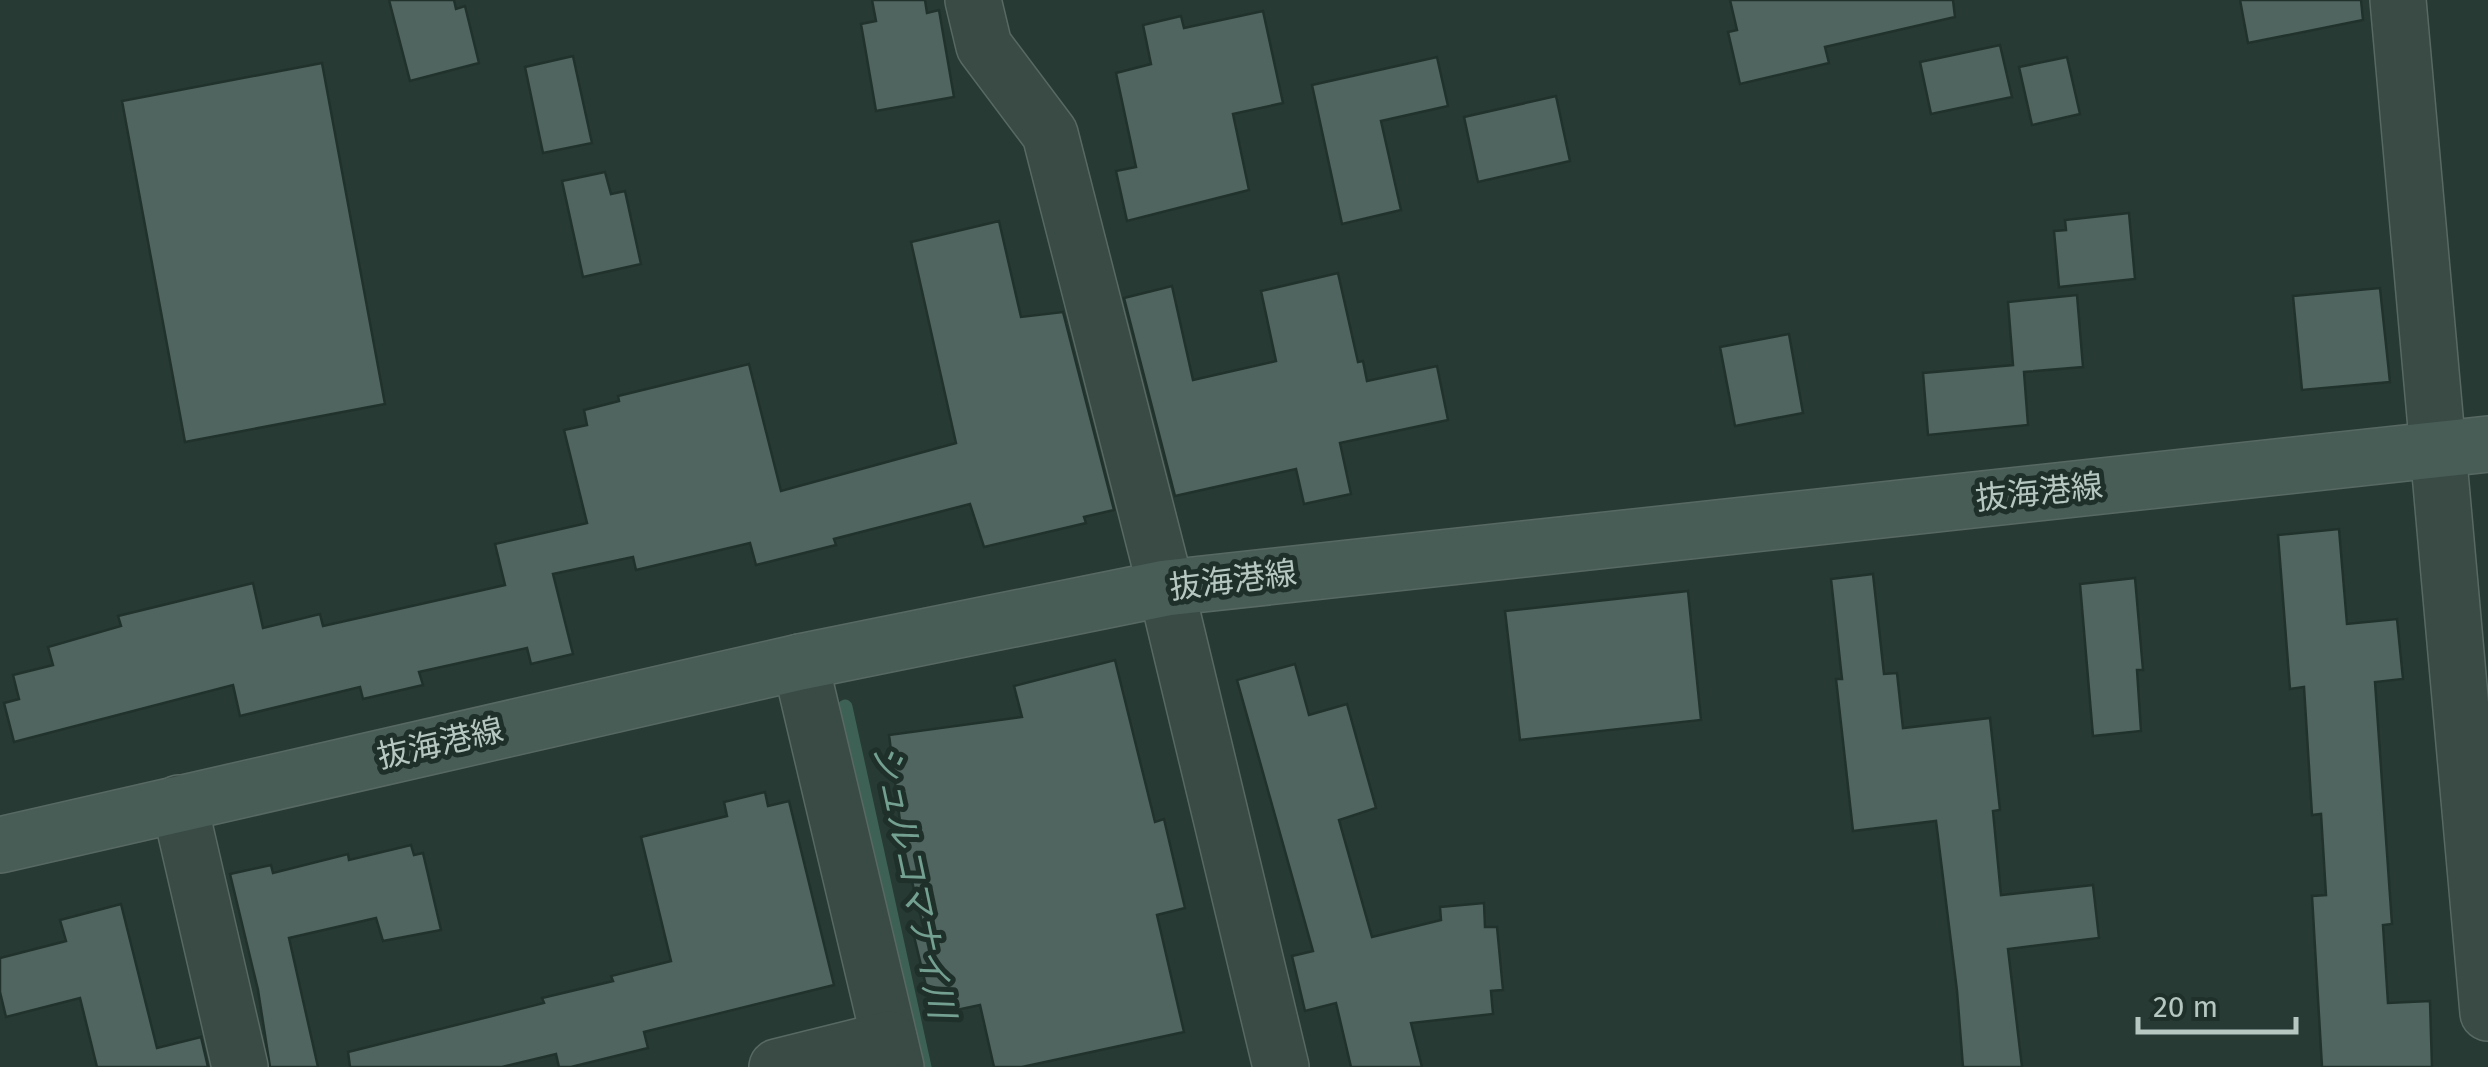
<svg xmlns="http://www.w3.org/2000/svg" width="2488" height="1067" font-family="'Fira Sans','Noto Sans JP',sans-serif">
<rect width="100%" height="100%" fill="#273a34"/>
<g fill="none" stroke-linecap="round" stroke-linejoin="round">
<path stroke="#3e6155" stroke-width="15" d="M 845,707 L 924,1067"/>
</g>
<g fill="#50655f" stroke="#21322c" stroke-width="2.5">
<path d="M 389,0 L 454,0 L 456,9 L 465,6 L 479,63 L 410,81 Z"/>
<path d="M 872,0 L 925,0 L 927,13 L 939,10 L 954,97 L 876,111 L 861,24 L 876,21 Z"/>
<path d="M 1730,0 L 1953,0 L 1955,17 L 1825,47 L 1829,63 L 1740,84 L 1728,32 L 1737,30 Z"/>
<path d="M 2240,0 L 2361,0 L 2363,20 L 2248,43 Z"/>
<path d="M 1263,11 L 1283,103 L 1233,114 L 1249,190 L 1127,221 L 1116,171 L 1136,167 L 1116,73 L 1151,64 L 1143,25 L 1181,16 L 1184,28 Z"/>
<path d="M 2000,45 L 2012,97 L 1931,114 L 1920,62 Z"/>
<path d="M 573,56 L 592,143 L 543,153 L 525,67 Z"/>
<path d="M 1437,57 L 1448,106 L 1381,121 L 1401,210 L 1342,224 L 1312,85 Z"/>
<path d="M 2067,57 L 2080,114 L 2032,125 L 2019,67 Z"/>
<path d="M 322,63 L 385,404 L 185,442 L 122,101 Z"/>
<path d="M 1556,96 L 1570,161 L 1478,182 L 1464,117 Z"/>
<path d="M 605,172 L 611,194 L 625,191 L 641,264 L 583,277 L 562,181 Z"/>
<path d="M 2129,213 L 2135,279 L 2059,287 L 2054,231 L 2066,230 L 2065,220 Z"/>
<path d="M 999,221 L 1021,317 L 1063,312 L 1114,510 L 1084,517 L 1086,523 L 984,547 L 970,504 L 834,539 L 836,545 L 756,565 L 750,543 L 636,570 L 633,557 L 553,574 L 573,654 L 531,664 L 527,648 L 419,672 L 423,685 L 363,699 L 360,687 L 240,716 L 233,685 L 14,742 L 4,703 L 19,699 L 13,675 L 53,665 L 48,647 L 121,626 L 118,616 L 253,583 L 263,628 L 320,614 L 323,626 L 505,585 L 495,544 L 587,523 L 564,430 L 587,425 L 584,410 L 619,401 L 618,396 L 749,364 L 781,491 L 956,443 L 911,242 Z"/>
<path d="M 1338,273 L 1358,362 L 1363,361 L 1367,381 L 1437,366 L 1448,420 L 1340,443 L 1351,494 L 1304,504 L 1296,469 L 1175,496 L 1124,298 L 1172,286 L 1193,380 L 1276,361 L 1261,291 Z"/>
<path d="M 2380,288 L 2390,382 L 2302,390 L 2293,296 Z"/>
<path d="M 2077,295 L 2083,367 L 2024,372 L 2028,425 L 1928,435 L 1923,373 L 2013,365 L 2008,302 Z"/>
<path d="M 1789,334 L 1803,413 L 1735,426 L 1720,347 Z"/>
<path d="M 2339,529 L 2347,624 L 2397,619 L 2403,679 L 2375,682 L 2392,924 L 2383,925 L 2388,1003 L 2430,1001 L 2432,1067 L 2322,1067 L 2312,896 L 2326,895 L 2321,814 L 2312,815 L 2304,687 L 2290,689 L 2278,535 Z"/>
<path d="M 1873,574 L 1884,674 L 1897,673 L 1903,728 L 1990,718 L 2000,810 L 1993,811 L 2001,895 L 2093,885 L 2099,938 L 2008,949 L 2022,1067 L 1963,1067 L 1957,991 L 1936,821 L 1853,831 L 1836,679 L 1842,679 L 1831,579 Z"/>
<path d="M 2135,578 L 2143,670 L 2137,670 L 2141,731 L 2093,736 L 2080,584 Z"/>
<path d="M 1688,591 L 1701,720 L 1520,740 L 1505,611 Z"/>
<path d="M 1115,660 L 1155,822 L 1164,819 L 1185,908 L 1157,915 L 1184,1032 L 1022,1067 L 994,1067 L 980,1005 L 933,1015 L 913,932 L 924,930 L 903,845 L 889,735 L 1022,717 L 1014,686 Z"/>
<path d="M 1295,664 L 1309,715 L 1347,704 L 1376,808 L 1339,820 L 1372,937 L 1441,920 L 1440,907 L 1484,903 L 1485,927 L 1497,927 L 1503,990 L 1491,991 L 1493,1014 L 1411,1023 L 1422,1067 L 1351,1067 L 1336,1003 L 1305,1011 L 1292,956 L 1313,951 L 1237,680 Z"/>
<path d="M 765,792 L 768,806 L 789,801 L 834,985 L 644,1032 L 648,1048 L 571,1067 L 559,1067 L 556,1054 L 502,1067 L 350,1067 L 348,1052 L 544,1003 L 542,998 L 613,981 L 611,976 L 671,961 L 641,837 L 727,816 L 724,802 Z"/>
<path d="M 411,845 L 414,855 L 423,853 L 441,930 L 383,941 L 376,918 L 289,938 L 318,1067 L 270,1067 L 258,990 L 230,874 L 271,865 L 273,873 L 348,854 L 349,860 Z"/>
<path d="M 121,904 L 157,1048 L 201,1037 L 208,1067 L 97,1067 L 80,998 L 6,1017 L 0,992 L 0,958 L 66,941 L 60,920 Z"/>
</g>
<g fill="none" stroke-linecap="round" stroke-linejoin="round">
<defs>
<g id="street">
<path d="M 973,0 L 984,46 L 1050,134 L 1166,588 L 1281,1067"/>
<path d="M 2398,0 L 2488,1013"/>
<path d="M 800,662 L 896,1067"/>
<path d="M 179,803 L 240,1067"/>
<path d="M 777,1067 L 889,1039"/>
</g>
<path id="secondary" d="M 0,845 L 800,662 L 1166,588 L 2488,444"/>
</defs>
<use href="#street" stroke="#586963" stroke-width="58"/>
<use href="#secondary" stroke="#586963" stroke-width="58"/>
<use href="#street" stroke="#3a4b45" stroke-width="55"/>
<use href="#secondary" stroke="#495d57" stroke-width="55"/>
</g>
<g text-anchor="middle" stroke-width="10" stroke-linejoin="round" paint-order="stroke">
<g font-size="32" fill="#b6c6c1" stroke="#1f302a">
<text transform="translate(2039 492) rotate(-6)" y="11">抜海港線</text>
<text transform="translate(1233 580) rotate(-7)" y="11">抜海港線</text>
<text transform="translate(440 743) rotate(-13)" y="11">抜海港線</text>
</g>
<g font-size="35" font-style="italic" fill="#74a091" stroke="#1f302a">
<text transform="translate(914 881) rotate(78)" y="12">シュルコマナイ川</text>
</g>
</g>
<path d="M2138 1017v15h158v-15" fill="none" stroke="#b6c6c1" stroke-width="5"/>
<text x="2153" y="1017" font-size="30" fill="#b6c6c1" stroke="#1f302a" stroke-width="8" paint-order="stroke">20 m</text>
</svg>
